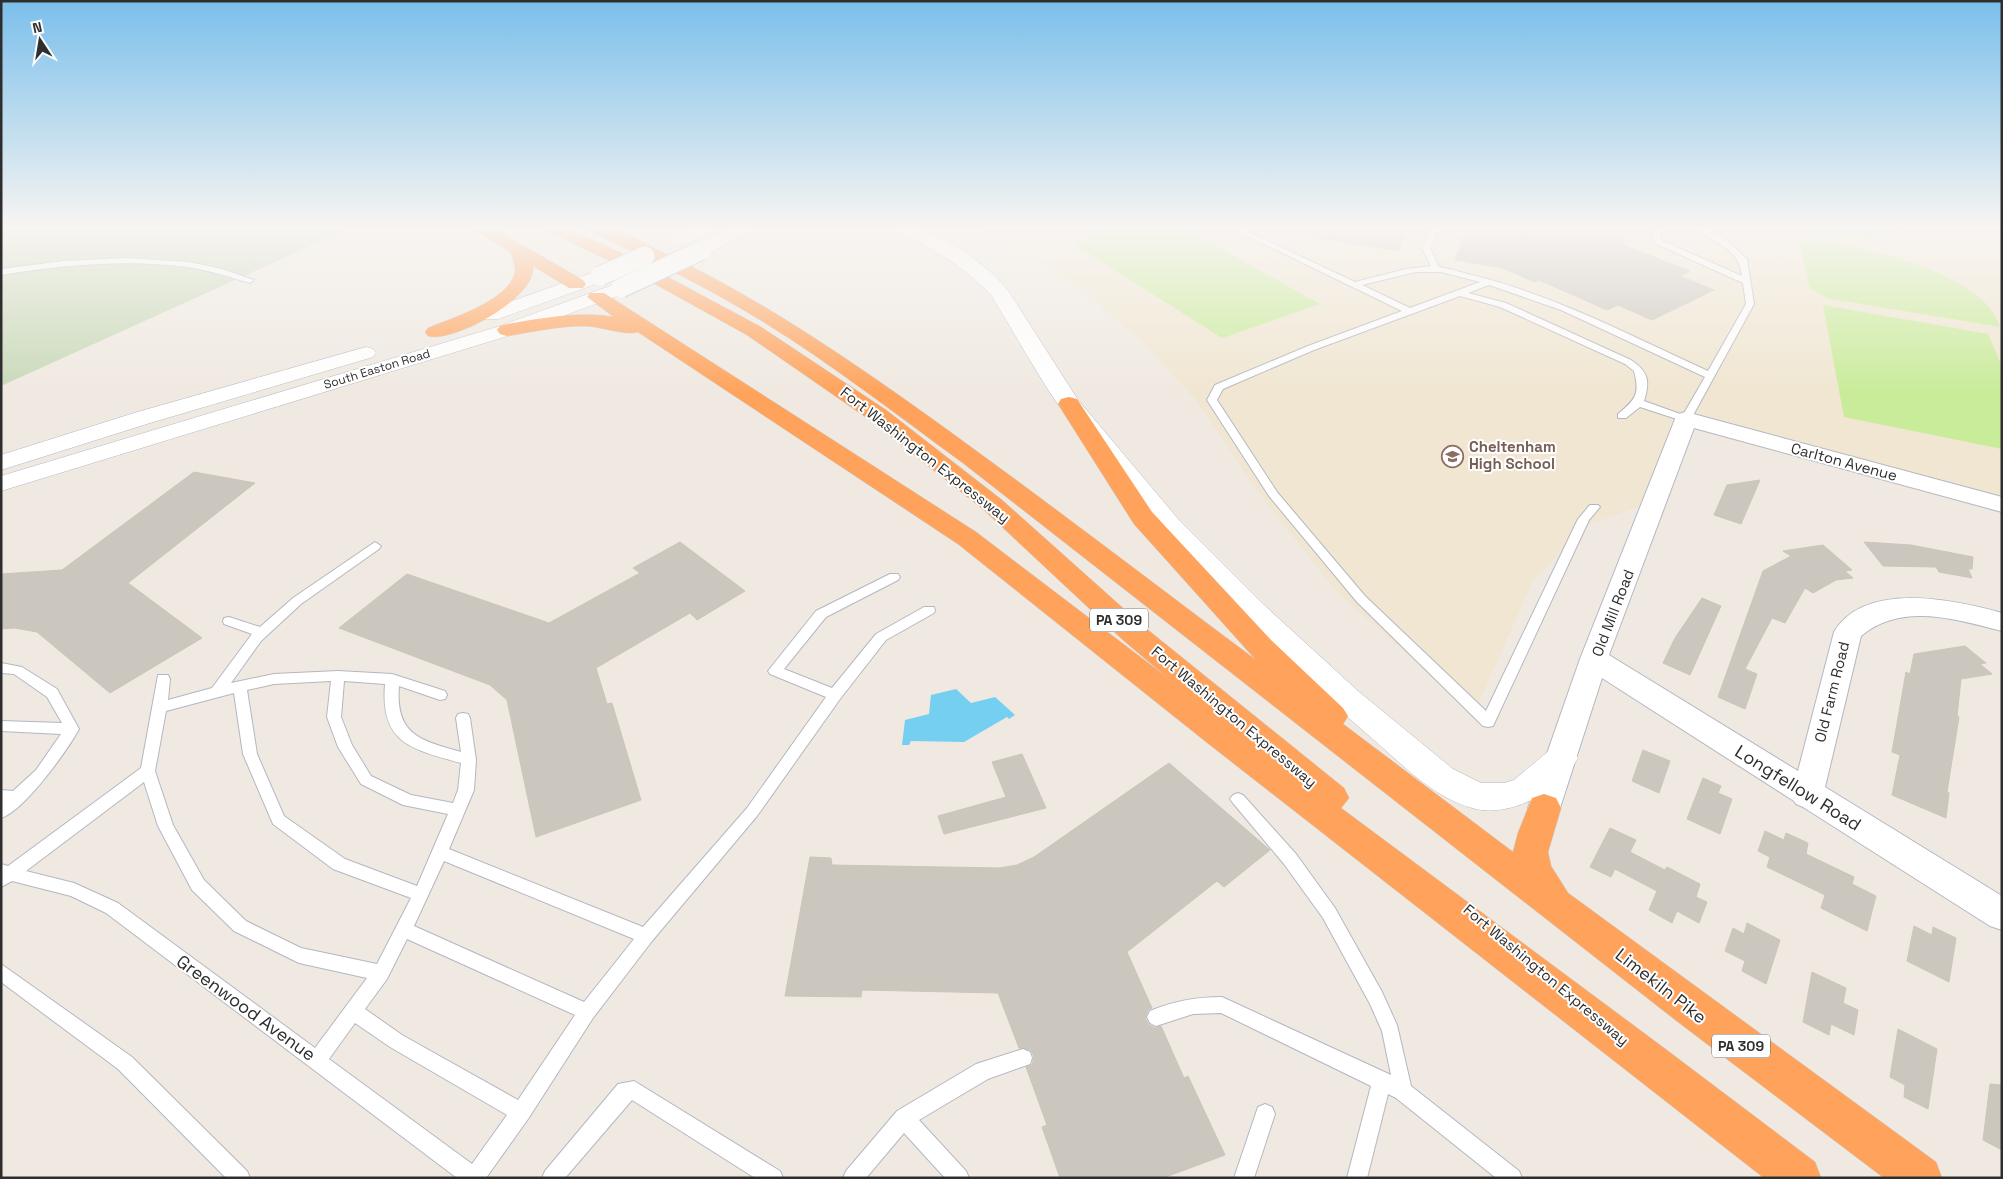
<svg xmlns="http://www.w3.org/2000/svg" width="2003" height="1179" font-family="'Space Grotesk',sans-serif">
<rect width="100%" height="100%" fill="#efe9e1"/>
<path fill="#f0e6d1" d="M 981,228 L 2002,228 L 2002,505 L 1686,419 L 1655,501 L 1590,524 L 1533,580 L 1474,714 L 1336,591 L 1259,493 L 1196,400 L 1143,342 L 1078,288 Z"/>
<path fill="#c8d9b8" d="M 1,228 L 350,228 L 1,386 Z"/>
<g fill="#c9ec9a">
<path d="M 1126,228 L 1183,228 L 1320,304 L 1222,338 L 1072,243 Z"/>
<path d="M 1796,228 L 1905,228 C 1880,246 1825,237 1796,231 Z"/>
<path d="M 1798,239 C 1850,244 1983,269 2000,327 L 1826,298 L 1810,288 Z"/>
<path d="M 1823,305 L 1988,334 L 2002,367 L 2002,449 L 1844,417 Z"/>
</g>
<path fill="#75cff0" d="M 956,689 L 971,703 L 995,697 L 1015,715 L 1009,719 L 1007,717 L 964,742 L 911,741 L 909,745 L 902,745 L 905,720 L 929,714 L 931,695 Z"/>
<g fill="#cbc7bf" stroke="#cbc5ba">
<path d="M 1316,228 L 1409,228 L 1398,251 L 1315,237 Z"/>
<path d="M 1467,228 L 1619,228 L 1618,234 L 1625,235 L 1623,245 L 1690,271 L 1680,276 L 1714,290 L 1652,320 L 1618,305 L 1607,310 L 1539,280 L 1534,282 L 1503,268 L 1455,260 Z"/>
<path d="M 194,472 L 255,483 L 128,583 L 202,638 L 110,693 L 37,632 L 15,628 L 1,629 L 1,574 L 62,570 Z"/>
<path d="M 1760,480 L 1741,524 L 1714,515 L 1727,485 Z"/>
<path d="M 680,542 L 745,591 L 697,620 L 690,613 L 596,668 L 607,704 L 612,703 L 641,800 L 536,837 L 507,700 L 490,685 L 339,628 L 407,574 L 549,623 L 640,573 L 633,568 Z"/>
<path d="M 1864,542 L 1911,545 L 1973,557 L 1972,569 L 1968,569 L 1972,578 L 1939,572 L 1936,567 L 1883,566 Z"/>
<path d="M 1823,545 L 1852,570 L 1845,571 L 1853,578 L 1836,580 L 1813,593 L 1805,588 L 1785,623 L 1772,618 L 1745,669 L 1757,674 L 1745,709 L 1718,697 L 1763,571 L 1791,556 L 1783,551 Z"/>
<path d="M 1702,598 L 1721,606 L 1690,675 L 1663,663 L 1675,638 Z"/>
<path d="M 1965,646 L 1986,663 L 1980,664 L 1992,674 L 1961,679 L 1957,716 L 1959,717 L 1947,792 L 1949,793 L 1946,818 L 1892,795 L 1900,755 L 1892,752 L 1906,672 L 1910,674 L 1914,654 Z"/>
<path d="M 1643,750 L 1670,761 L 1659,793 L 1632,781 Z"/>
<path d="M 1022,754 L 1046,808 L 944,834 L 938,816 L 1006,797 L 992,762 Z"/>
<path d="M 1169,763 L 1270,850 L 1224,887 L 1217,881 L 1127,952 L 1152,1008 L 1148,1010 L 1145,1018 L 1149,1025 L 1155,1028 L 1161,1026 L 1184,1078 L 1188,1076 L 1225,1155 L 1163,1178 L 1060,1178 L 1042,1127 L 1047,1125 L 1026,1067 L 1032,1065 L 1034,1057 L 1031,1050 L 1019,1048 L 998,993 L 862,990 L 861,997 L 785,996 L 810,857 L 831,858 L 832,865 L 1000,868 L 1017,865 L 1034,857 Z"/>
<path d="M 1703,778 L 1721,786 L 1718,793 L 1732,799 L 1720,834 L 1687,819 Z"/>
<path d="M 1610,828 L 1636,840 L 1630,852 L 1665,870 L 1667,867 L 1700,884 L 1696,897 L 1707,902 L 1699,923 L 1677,911 L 1672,923 L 1649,910 L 1657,891 L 1615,869 L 1611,877 L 1590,867 Z"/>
<path d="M 1765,831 L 1784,840 L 1786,833 L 1808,843 L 1806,854 L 1854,877 L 1852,884 L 1876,896 L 1867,931 L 1821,908 L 1825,895 L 1767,867 L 1770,857 L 1758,851 Z"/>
<path d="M 1747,923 L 1780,940 L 1766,984 L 1742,971 L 1745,961 L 1725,951 L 1733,928 L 1744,934 Z"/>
<path d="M 1914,926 L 1932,935 L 1933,927 L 1956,938 L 1949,982 L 1907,961 Z"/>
<path d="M 1812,972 L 1846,988 L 1843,1003 L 1858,1010 L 1854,1035 L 1831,1024 L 1829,1035 L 1803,1022 Z"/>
<path d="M 1898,1029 L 1937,1049 L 1928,1109 L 1904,1097 L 1905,1085 L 1890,1077 Z"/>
<path d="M 1990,1084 L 2002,1085 L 2002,1150 L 1983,1140 Z"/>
</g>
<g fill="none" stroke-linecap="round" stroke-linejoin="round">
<defs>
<g id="lane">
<path d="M 1231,228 L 1240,228 L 1355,282 L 1406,269 L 1431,266 L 1422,248 L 1431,228 L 1439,228 L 1430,248 L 1439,267 C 1453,269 1466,274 1480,277 C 1560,298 1633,337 1708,371 L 1746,304 L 1743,283 L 1654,243 L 1653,228 L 1661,228 L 1661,240 L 1742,276 C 1738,246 1716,246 1697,228 L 1706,228 L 1727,240 L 1747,259 L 1754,304 L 1691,419 L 1686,422 L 1640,407 L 1626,418 L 1618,418 L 1618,414 C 1636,399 1640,394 1634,371 L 1625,364 L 1500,307 L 1460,296 L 1314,350 L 1223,389 L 1217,400 L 1277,492 L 1365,596 L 1486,711 L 1578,519 L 1590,505 L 1598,505 L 1600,507 L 1589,520 L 1493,726 L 1488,727 L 1483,726 L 1357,602 L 1269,496 L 1207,400 L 1215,385 L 1308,346 L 1402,311 ZM 1416,272 L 1441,272 L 1480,282 L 1410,308 L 1362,285 ZM 1489,285 L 1561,310 L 1705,377 L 1683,415 L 1644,401 C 1650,382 1649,372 1631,360 L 1506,303 L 1468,293 Z"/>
<path d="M 127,258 L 189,262 L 222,269 L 254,280 L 250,283 C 229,277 209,270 187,267 C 125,259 63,265 1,275 L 1,269 L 64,261 Z"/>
<path d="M 375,542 L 381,546 L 379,549 L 301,604 L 261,641 L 231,683 L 274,674 L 338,671 L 392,674 L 445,691 L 447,695 L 445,699 L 440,700 L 399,686 C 395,735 420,740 461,752 L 456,718 L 458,714 L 463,713 L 468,714 L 470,718 L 476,760 L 474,790 L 449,849 L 643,927 L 747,808 L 826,697 L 770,674 L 768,671 L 816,611 L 890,574 L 898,574 L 900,577 L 898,580 L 826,617 L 784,669 L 832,688 L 876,634 L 924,607 L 934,607 L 935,610 L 934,613 L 886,640 L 840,699 L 757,816 L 652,941 L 593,1018 L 528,1119 L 486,1178 L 457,1178 L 106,913 L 71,896 L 12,881 L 1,887 L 1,864 L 8,866 L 141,768 L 158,675 L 168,675 L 170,679 L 168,700 L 212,688 L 252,634 L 224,624 L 223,621 L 224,618 L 229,617 L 260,627 L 293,598 ZM 331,681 L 327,717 L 338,747 L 361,784 L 403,805 L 448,814 L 417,886 L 345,859 L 284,816 L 257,754 L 247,690 L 274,684 ZM 344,681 L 385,684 C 380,744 412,749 461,763 L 458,790 L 453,803 L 411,795 L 371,776 L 352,745 L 341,717 ZM 234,693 L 243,754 L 273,824 L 333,869 L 411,898 L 377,964 L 301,948 L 246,921 L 204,880 L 173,825 L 155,771 L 166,711 ZM 144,782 L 158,826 L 192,890 L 234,931 L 299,963 L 367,978 L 315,1048 L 118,903 L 74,883 L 26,871 ZM 444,861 L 634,939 L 584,1002 L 414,926 ZM 407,939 L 575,1015 L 518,1100 L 402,1035 L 365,1009 L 387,979 ZM 355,1023 L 390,1047 L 507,1115 L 472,1164 L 329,1059 Z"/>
<path d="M 1,663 L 22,667 L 57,689 L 79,729 C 67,751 24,811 1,818 L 1,790 L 13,791 L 36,770 L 61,734 L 1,731 L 1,721 L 62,723 L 47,697 L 14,674 L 1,673 Z"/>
<path d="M 1238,793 L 1243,795 L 1296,854 L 1335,908 L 1382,992 L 1397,1025 L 1411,1086 L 1519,1171 L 1522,1178 L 1496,1178 L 1396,1098 L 1388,1094 L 1367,1178 L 1347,1178 L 1371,1086 L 1221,1013 L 1193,1014 L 1156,1026 L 1150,1023 L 1147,1017 L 1150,1011 C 1174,1001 1196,997 1222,997 L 1391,1075 L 1382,1031 L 1370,1004 L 1323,918 L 1284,864 L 1233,803 L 1230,799 L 1233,795 Z"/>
<path d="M 1,964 L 132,1057 L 247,1171 L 250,1178 L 226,1178 L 118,1069 L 1,982 Z"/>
<path d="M 1023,1049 L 1030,1052 L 1032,1058 L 1030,1064 L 988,1079 L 919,1120 L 966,1171 L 969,1178 L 945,1178 L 904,1133 L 866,1178 L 843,1178 L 846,1171 L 897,1111 L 976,1064 Z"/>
<path d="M 634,1081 L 780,1171 L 783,1178 L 755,1178 L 632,1100 L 565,1178 L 542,1178 L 545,1171 L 618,1084 Z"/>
<path d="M 1265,1104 L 1272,1107 L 1275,1114 L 1254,1178 L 1234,1178 L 1258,1107 Z"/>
</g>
<path id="street" d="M 1686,412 L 2002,497 L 2002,512 L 1694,428 L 1609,655 L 1798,771 L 1834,632 C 1865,580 1955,600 2002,613 L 2002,631 C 1955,619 1901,602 1861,636 L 1825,787 L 2002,896 L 2002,930 L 1990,926 L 1803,807 L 1796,804 L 1794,801 L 1602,678 L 1560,808 L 1555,817 L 1544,821 L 1533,817 L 1528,808 L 1580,659 L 1675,419 L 1678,414 Z"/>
<g id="secondary">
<path d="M 690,228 L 711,228 C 704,237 686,246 675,243 L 672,239 Z"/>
<path d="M 729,228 L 750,228 L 747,232 L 708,254 L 696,254 L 693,250 L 696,246 Z"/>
<path d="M 894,228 C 901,227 911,226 917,228 C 943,234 994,270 1009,292 L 1078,400 L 1179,520 L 1263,604 L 1358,691 L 1453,769 L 1481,783 L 1504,783 L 1514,780 L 1551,749 L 1562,745 L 1573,749 L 1578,758 C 1561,790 1513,817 1476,809 C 1433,799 1399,761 1366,733 C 1275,655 1190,568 1115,475 C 1096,452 1076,430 1059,406 C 1035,371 1014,332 991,295 C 964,267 933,247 897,232 Z"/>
<path d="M 600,270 L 607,272 L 609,276 L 607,280 L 498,319 L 484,319 L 481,315 L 484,311 Z"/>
<path d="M 621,282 L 628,284 L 631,288 L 628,292 L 514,334 L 1,491 L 1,476 L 500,326 Z"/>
<path d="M 366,347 L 373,349 L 376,353 L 373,357 L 150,423 L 1,470 L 1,455 L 134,413 Z"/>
</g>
<g id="highway">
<path d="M 472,228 L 493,228 L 583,280 L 586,284 L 583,288 L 569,288 L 533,266 C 537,298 453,343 428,336 L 425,332 L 428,328 C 452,318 509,301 515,272 C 516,266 512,259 511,253 Z"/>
<path d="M 546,228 L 568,228 L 622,253 L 625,257 L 622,261 L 610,261 L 549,232 Z"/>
<path d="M 588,228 C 617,225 645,243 670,256 C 770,304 860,367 949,431 C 1053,506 1154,584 1256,660 L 1134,524 L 1058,404 L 1061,399 L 1069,397 L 1077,399 L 1152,512 L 1271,640 L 1343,708 L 1348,716 L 1343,724 L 1513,852 L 1518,833 L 1532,798 L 1544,794 L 1556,798 L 1561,808 L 1548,852 L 1551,866 L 1568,893 L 1936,1162 L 1942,1178 L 1884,1178 L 1678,1022 L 963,463 C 897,415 832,364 762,321 C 707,287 649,259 591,232 Z"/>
<path d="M 653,269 L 761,327 L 886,410 L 1002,500 L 1143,626 L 1344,788 L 1349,798 L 1341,808 L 1664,1048 L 1815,1162 L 1821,1178 L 1764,1178 L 1205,741 L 958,544 L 638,332 C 625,336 600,326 584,326 C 558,326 532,332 507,336 L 500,334 L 497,330 L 500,326 L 507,324 C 543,318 578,311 614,317 L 587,297 L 590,293 L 604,293 L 976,532 L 1168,678 L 1123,640 L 984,510 L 870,420 L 747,335 L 646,279 L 644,275 L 646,271 Z"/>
</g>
</defs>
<use href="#lane" stroke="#b4b7c1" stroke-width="2"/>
<use href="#street" stroke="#b4b7c1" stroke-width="2"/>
<use href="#secondary" stroke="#b4b7c1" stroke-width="1"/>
<use href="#highway" stroke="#c9c9c9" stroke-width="1"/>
<use href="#lane" fill="#fff" fill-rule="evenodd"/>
<use href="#street" fill="#fff" fill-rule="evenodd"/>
<use href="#secondary" fill="#fff" fill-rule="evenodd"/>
<use href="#highway" fill="#ffa35c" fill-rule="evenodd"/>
<defs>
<g id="secondary-bridge">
<path d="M 600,276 L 645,256"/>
<path d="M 621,288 L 702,250"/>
</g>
</defs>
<use href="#secondary-bridge" stroke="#b4b7c1" stroke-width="21" stroke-linecap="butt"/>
<use href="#secondary-bridge" stroke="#fff" stroke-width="19"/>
</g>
<linearGradient id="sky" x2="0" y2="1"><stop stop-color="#7abfeb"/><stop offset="0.58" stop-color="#f8f5f2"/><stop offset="1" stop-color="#f8f5f2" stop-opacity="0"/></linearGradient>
<rect width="2003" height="393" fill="url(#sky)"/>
<defs>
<symbol id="school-ring" viewBox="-11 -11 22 22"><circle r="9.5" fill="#fff" stroke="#8d6e63" stroke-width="1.5"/><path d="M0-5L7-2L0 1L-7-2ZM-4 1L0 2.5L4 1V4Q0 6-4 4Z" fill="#8d6e63"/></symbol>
</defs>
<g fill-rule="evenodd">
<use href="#school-ring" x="1440" y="444" width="25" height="25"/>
</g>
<g text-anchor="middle" stroke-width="4" stroke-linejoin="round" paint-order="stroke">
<g font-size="12" fill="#2e2e2e" stroke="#fff">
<text transform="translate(377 369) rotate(-17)" y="4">South Easton Road</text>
</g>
<g fill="#fff" stroke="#6d6d6d" stroke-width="1">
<rect x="1090" y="608.5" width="58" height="23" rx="4"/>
<rect x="1712" y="1034.5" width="58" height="23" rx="4"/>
</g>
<g font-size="14" font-weight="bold" fill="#2e2e2e">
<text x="1119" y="625">PA 309</text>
<text x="1741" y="1051">PA 309</text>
</g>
<g font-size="15" font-weight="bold" fill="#785e54" stroke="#fff" text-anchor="start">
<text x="1469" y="452">Cheltenham<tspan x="1469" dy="17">High School</tspan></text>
</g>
<g font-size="15" fill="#2e2e2e" stroke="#fff">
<text transform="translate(925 455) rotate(38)" y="5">Fort Washington Expressway</text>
<text transform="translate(1844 462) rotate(15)" y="5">Carlton Avenue</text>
<text transform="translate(1613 613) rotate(-69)" y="5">Old Mill Road</text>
<text transform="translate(1832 692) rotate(-76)" y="5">Old Farm Road</text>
<text transform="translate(1234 717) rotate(40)" y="5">Fort Washington Expressway</text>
<text transform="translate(1546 975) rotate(40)" y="5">Fort Washington Expressway</text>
</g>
<g font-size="18" fill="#2e2e2e" stroke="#fff">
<text transform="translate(1798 788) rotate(32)" y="6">Longfellow Road</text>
<text transform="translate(1661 986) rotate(38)" y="6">Limekiln Pike</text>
<text transform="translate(246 1008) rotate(36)" y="6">Greenwood Avenue</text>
</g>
</g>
<rect width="2003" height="1179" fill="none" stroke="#2e2e2e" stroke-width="5"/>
<g transform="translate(40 40) rotate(348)" stroke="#ffffff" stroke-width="4" paint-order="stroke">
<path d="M0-4L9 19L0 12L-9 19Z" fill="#2e2e2e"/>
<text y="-8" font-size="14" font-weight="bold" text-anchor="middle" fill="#2e2e2e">N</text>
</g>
</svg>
